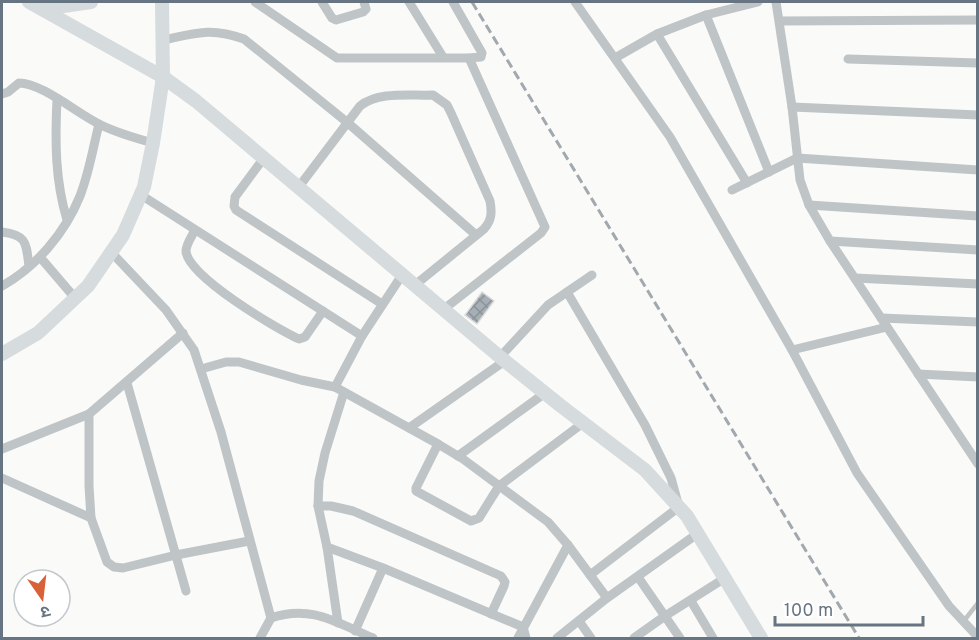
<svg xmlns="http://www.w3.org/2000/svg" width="979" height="640" font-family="Overpass,'Noto Sans Devanagari',sans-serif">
<defs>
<pattern id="building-cross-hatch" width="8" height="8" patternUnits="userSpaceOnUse" patternTransform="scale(1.5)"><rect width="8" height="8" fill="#a6afb5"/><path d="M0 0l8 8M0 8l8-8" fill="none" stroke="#8b9399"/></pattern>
</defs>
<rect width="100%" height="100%" fill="#fafaf8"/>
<path fill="url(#building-cross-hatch)" stroke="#dcdcda" stroke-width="1.5" d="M 482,292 L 494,301 L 477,324 L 465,315 Z"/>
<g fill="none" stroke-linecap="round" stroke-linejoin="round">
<path stroke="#bfc4c7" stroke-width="4.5" d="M 963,622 L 978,603"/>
<g stroke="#bfc4c7" stroke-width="9">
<path d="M 255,2 L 337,58 L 469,58 L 545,227 L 541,233 L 444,309"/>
<path d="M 322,2 L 332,18 L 336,20 L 363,12 L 366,9 L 364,2"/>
<path d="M 409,2 L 443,57"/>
<path d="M 453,2 L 482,53 L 481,57 L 469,58"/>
<path d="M 575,2 L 670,137 L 792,350 L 857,473 L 949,606 L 978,637"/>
<path d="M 776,2 L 792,107 L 800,180 L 809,205 L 830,241 L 978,464"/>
<path d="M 706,15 L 769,172"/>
<path d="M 780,21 L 978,20"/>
<path d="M 657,34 L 747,183"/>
<path d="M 163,40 C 196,33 211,27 244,39 L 348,123 L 476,235"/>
<path d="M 615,58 L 657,34 L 706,15 L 758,2"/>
<path d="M 848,59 L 978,63"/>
<path d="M 2,94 L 8,92 L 19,83 C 42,83 78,114 101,125 C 117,133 135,138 153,143"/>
<path d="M 57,99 C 55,141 55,180 67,220"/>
<path d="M 792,107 L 978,115"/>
<path d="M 263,159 L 235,197 L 234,206 L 236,210 L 382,304"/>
<path d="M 298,188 L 360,106 C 379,91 410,96 433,95 L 447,105 L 451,113 L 490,201 C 492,212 492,220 484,229 L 415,285"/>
<path d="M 732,190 L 797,158 L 978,170"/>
<path d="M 141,195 L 362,336"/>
<path d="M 809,205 L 978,216"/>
<path d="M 195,230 C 192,236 186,244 186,251 C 187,276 277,329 299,339 L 305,337 L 323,311"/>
<path d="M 2,232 C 27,235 26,243 29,266"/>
<path d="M 830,241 L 978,250"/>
<path d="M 111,252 L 166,310 L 194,350 L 221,432 L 271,618 L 260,638"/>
<path d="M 40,257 L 75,298"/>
<path d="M 855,278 L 978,284"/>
<path d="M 2,286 C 36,267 65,233 80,196 C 89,173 93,148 99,124"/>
<path d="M 567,292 L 645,425 L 671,478 L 679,507 L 590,575"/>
<path d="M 881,318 L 978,322"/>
<path d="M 792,350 L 887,327"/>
<path d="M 500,357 L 548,305 L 592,275"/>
<path d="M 201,369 L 226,362 L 239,362 L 301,380 L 335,387 L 438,444 L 463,459 L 548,522 L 568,545 L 607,598"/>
<path d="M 918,374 L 978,377"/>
<path d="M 127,383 L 186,591"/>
<path d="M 335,387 L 362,336 L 402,275"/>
<path d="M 89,414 L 89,486 L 91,518"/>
<path d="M 409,428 L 506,360"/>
<path d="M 438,444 L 416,488 L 416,491 L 471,521 L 479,518 L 499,486 L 583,423"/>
<path d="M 2,449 L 89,414 L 183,333"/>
<path d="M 458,456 L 545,393"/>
<path d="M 2,478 L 91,518 L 107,562 L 114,567 L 123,568 L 176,555 L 249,541"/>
<path d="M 318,506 L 331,506 L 353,511 L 501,576 L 505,582 L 504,586 L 491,614"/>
<path d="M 327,547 L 383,568 L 523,627 L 526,638"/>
<path d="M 638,577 L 680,638"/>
<path d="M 691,601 L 713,638"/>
<path d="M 271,618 C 311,604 337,623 373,638"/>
<path d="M 579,621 L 591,638"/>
<path d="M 338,623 L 327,547 L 318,506 L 319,481 L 325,453 L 344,392"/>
<path d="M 355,631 L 383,568"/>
<path d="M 518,638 L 568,545"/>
<path d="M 557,638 L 607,598 L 697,534"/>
<path d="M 634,638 L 665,616 L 725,578"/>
</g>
<g stroke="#d6dbde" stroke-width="14">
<path d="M 29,2 L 163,77 L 196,101 L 500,357 L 561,406 L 645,470 L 687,516 L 761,638"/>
<path d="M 43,9 L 91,2"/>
<path d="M 2,354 L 38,333 L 88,286 L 123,235 L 144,187 L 153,143 L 163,77 L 162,2"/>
</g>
<path stroke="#a1a8ae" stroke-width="3" stroke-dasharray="9 4.5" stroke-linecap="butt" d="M 472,2 L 859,638"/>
</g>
<rect width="979" height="640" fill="none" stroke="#667581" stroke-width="6"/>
<g transform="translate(42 598) rotate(166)"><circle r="28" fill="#ffffff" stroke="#c2c8cd" stroke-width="1.5"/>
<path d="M0-4.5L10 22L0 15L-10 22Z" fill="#d96139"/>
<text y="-9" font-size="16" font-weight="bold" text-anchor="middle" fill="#667581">उ</text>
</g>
<path d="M775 616v9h148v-9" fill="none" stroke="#667581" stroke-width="3"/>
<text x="784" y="616" font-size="18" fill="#667581" stroke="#ffffff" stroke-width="4.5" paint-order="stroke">100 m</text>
</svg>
